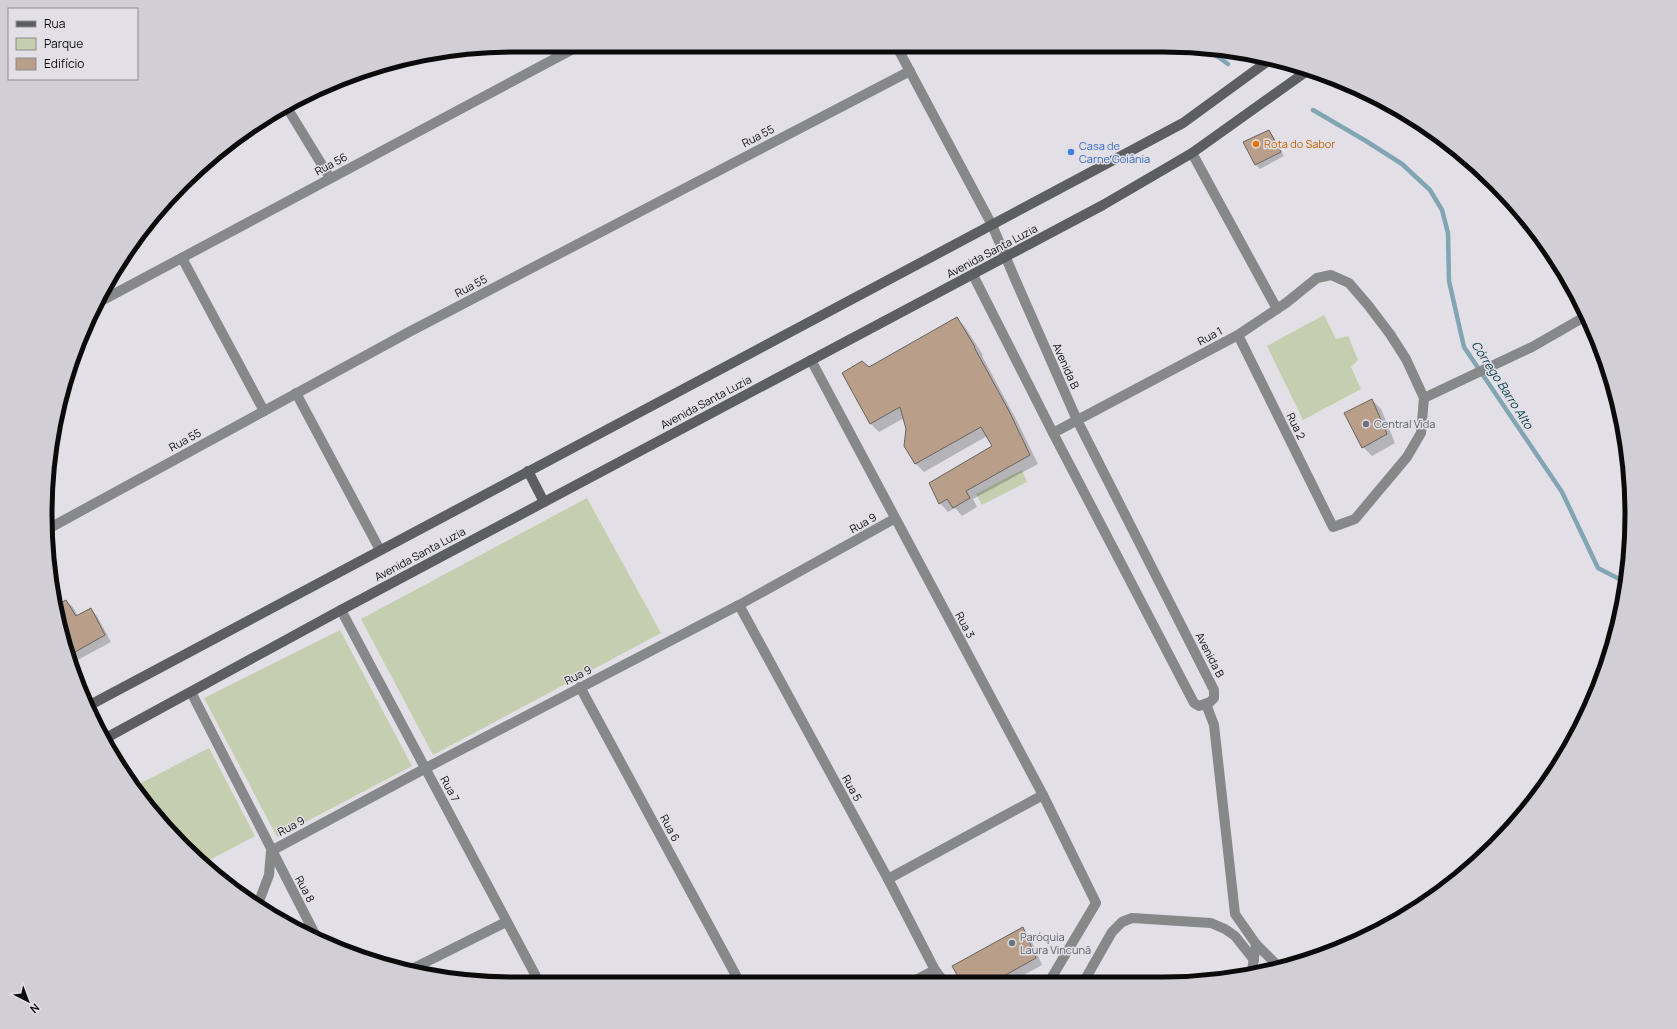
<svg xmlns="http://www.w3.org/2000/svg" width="1677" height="1029" font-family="Manrope,sans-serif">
<rect width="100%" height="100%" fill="#e2e0e6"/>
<g fill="#c5cfaf">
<path d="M 1324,315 L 1336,339 L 1348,336 L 1358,360 L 1351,367 L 1361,389 L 1303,420 L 1267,346 Z"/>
<path d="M 1022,470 L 1027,482 L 982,505 L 976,494 Z"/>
<path d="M 587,498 L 661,633 L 433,755 L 361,619 Z"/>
<path d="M 340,630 L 412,766 L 277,837 L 204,698 Z"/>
<path d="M 209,748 L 255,836 L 202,864 L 182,846 L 123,774 L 127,772 L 135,786 Z"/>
</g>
<g fill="#0003">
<path d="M 1268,131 L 1273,136 L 1284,156 L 1260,169 L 1256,165 L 1244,143 Z"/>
<path d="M 957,318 L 965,327 L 983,355 L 982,356 L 1017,421 L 1038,464 L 973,499 L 977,507 L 962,516 L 955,508 L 948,512 L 940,503 L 993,446 L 987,436 L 924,472 L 916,464 L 905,445 L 907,429 L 904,418 L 879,432 L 871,424 L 843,373 L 869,369 Z"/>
<path d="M 1372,400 L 1381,409 L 1395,443 L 1372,456 L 1363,447 Z"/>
<path d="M 66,601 L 73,607 L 78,616 L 91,609 L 97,616 L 111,642 L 70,664 L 56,606 Z"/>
<path d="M 1022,928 L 1029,935 L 1042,965 L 1011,982 L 962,982 L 953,967 Z"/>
</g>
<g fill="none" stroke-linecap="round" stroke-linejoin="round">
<g stroke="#81a5b3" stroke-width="4.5">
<path d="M 1207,49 L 1228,64"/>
<path d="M 1313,110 L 1366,141 L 1402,164 L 1430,190 L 1442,210 L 1448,233 L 1449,281 L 1464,347 L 1562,492 L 1598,568 L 1625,582"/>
</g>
</g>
<g fill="#b99f89" stroke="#68635f">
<path d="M 1269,130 L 1281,152 L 1255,165 L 1243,142 Z"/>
<path d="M 957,317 L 975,347 L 974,347 L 1009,411 L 1030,455 L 966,491 L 970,498 L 953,508 L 947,499 L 939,504 L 929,483 L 992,446 L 981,427 L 915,464 L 904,446 L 906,429 L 900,407 L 870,424 L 842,373 L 862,361 L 869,367 Z"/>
<path d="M 1372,399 L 1387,434 L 1362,448 L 1344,413 Z"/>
<path d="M 66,600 L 76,616 L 91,608 L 105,635 L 68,656 L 56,605 Z"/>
<path d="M 1023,927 L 1036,958 L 993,982 L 961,982 L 952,966 Z"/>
</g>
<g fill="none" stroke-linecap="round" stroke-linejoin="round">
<g stroke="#87888a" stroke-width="10">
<path d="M 898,49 L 992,225 L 1015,279 L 1077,420 L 1214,690 L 1214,698 L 1210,702 L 1199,706 L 1194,703 L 1053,433 L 973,275"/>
<path d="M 286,106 L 330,178"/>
<path d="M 1192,153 L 1277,309"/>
<path d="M 182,258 L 264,411"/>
<path d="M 101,301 L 573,49"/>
<path d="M 811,360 L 1043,795 L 1096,903 L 1049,982"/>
<path d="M 296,393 L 380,550"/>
<path d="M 1424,398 L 1532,347 L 1586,316"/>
<path d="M 1053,433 L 1238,335 L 1286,303 L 1317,278 L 1331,275 L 1349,283 L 1368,305 L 1390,334 L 1406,359 L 1424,398 L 1421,433 L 1407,457 L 1355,519 L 1333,527 L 1238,335"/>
<path d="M 46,530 L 409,332 L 910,71"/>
<path d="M 739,605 L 888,879 L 935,970 L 944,982"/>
<path d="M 341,610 L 538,980"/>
<path d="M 580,687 L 739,981"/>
<path d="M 191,692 L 317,938"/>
<path d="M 1206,704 L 1214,725 L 1235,914 L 1256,944 L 1252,971"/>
<path d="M 271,851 L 426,768 L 739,605 L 894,519"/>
<path d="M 888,879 L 1043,795"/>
<path d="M 258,904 L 269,875 L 271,851"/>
<path d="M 1256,944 L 1278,966"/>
<path d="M 412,969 L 506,922"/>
<path d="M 912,982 L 935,970"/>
<path d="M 1083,983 L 1112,932 L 1122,922 L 1132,918 L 1211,923 L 1225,929 L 1235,936 L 1254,960"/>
</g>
<g stroke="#5c5e61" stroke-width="10">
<path d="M 528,471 L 544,502"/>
<path d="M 90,705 L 1183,123 L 1268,61"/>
<path d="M 106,738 L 341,610 L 1103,205 L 1192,153 L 1307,71"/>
</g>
</g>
<circle fill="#e8710a" stroke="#e2e0e6" stroke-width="1.5" cx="1256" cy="144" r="4"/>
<circle fill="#3f7fe0" stroke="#e2e0e6" stroke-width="1.5" cx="1071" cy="152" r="4"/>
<g fill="#6b7280" stroke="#e2e0e6" stroke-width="1.5">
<circle cx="1366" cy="424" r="4"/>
<circle cx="1012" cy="943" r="4"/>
</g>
<g text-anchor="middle" stroke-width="3" stroke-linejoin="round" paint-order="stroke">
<g font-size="11" fill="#0b0b0d" stroke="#e2e0e6">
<text transform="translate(758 136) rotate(-27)" y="4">Rua 55</text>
<text transform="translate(331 164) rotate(-28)" y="4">Rua 56</text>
<text transform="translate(992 251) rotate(-28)" y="4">Avenida Santa Luzia</text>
<text transform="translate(471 286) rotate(-27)" y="4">Rua 55</text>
<text transform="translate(1210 336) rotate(-28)" y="4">Rua 1</text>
<text transform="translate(1066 366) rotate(66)" y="4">Avenida B</text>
<text transform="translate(706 402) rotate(-28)" y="4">Avenida Santa Luzia</text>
<text transform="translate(1296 426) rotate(64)" y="4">Rua 2</text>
<text transform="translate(185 440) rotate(-29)" y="4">Rua 55</text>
<text transform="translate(863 523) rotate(-29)" y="4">Rua 9</text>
<text transform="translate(420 554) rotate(-28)" y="4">Avenida Santa Luzia</text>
<text transform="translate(965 625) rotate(62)" y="4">Rua 3</text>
<text transform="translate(1210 655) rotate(63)" y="4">Avenida B</text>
<text transform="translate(578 675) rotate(-27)" y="4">Rua 9</text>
<text transform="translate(852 788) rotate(61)" y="4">Rua 5</text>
<text transform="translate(450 789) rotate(62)" y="4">Rua 7</text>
<text transform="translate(291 826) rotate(-28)" y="4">Rua 9</text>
<text transform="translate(670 828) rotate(62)" y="4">Rua 6</text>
<text transform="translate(305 889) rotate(62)" y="4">Rua 8</text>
</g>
<g font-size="11" fill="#c56008" stroke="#e2e0e6" text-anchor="start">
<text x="1264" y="148">Rota do Sabor</text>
</g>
<g font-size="11" fill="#366cbe" stroke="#e2e0e6" text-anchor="start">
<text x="1079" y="150">Casa de<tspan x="1079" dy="13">Carne Goiânia</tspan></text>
</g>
<g font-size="11" fill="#5b616d" stroke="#e2e0e6" text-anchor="start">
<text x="1374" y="428">Central Vida</text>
<text x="1020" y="941">Paróquia<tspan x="1020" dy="13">Laura Vincunã</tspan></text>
</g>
<g font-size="12" font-style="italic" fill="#003948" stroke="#e2e0e6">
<text transform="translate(1502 385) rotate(57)" y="4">Córrego Barro Alto</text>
</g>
</g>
<path d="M0 0H1677V1029H0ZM514 52H1163A462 462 0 0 1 1625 514V515A462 462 0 0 1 1163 977H514A462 462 0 0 1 52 515V514A462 462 0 0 1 514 52Z" fill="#d1cfd5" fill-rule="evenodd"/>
<path fill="none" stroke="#0b0b0d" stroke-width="5" d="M514 52H1163A462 462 0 0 1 1625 514V515A462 462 0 0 1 1163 977H514A462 462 0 0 1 52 515V514A462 462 0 0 1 514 52Z"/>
<rect x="8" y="8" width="130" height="72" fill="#e2e0e6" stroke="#8c8b8f"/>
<rect x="16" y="21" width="20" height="6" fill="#5c5e61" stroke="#8c8b8f"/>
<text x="44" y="28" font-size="12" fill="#0b0b0d">Rua</text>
<rect x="16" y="38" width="20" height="12" fill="#c5cfaf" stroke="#8c8b8f"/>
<text x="44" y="48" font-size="12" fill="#0b0b0d">Parque</text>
<rect x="16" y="58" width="20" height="12" fill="#b99f89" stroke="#8c8b8f"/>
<text x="44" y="68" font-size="12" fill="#0b0b0d">Edifício</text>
<g transform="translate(28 1001) rotate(138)" stroke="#e2e0e6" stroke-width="3" paint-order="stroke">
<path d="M0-3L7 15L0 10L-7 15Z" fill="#0b0b0d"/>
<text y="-6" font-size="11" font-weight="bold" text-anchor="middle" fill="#0b0b0d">N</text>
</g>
</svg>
